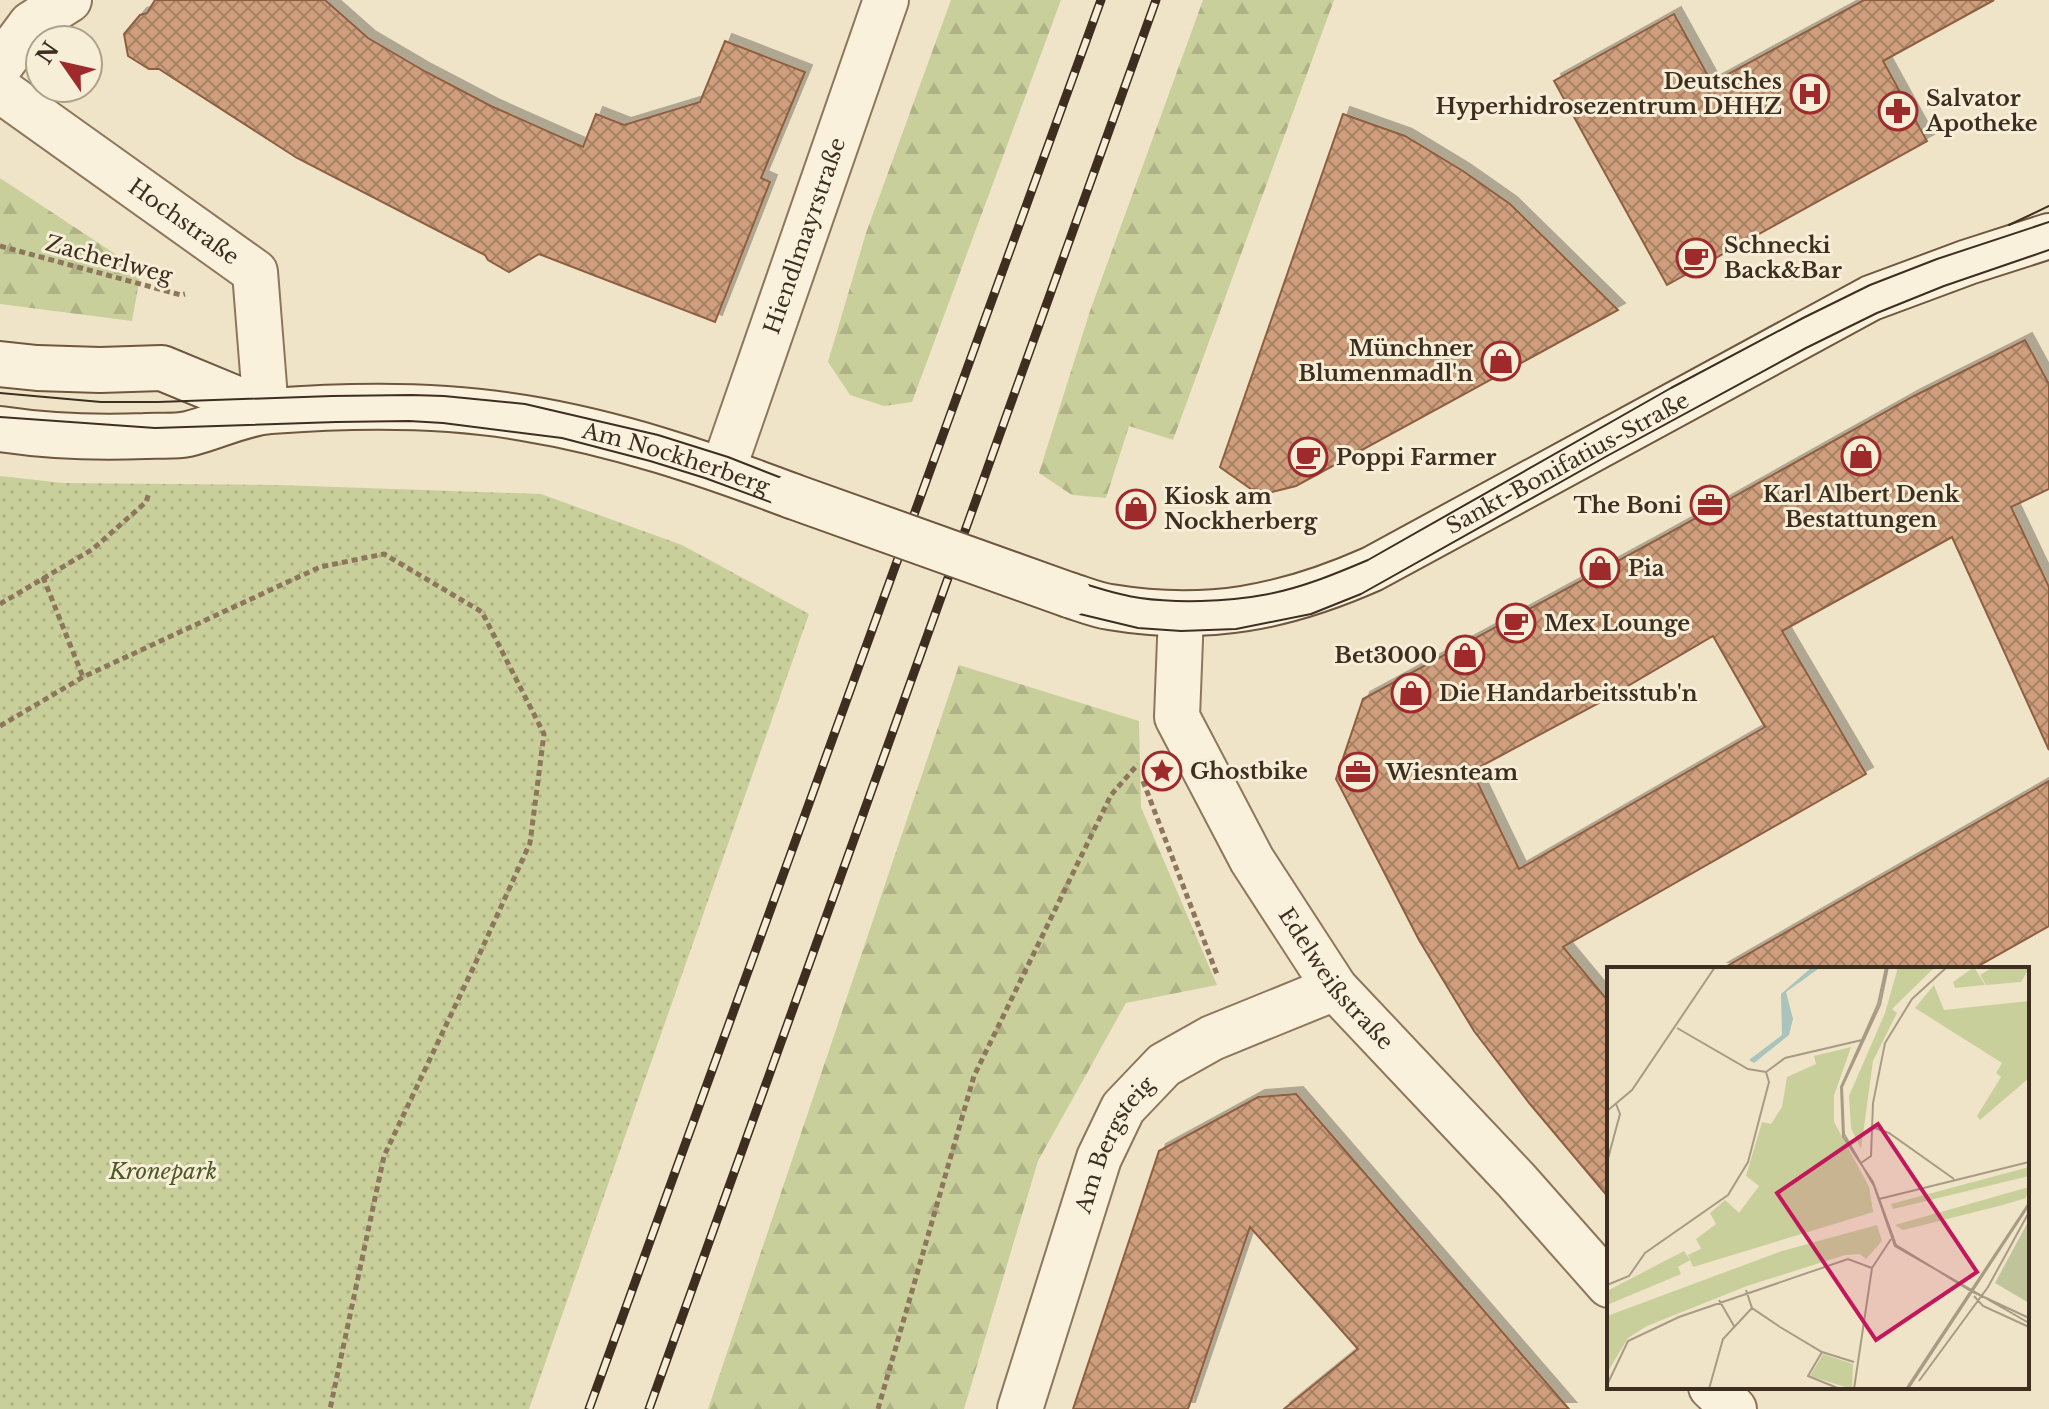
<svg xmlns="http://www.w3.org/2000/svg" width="2049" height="1409" font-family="'Libre Baskerville',serif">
<defs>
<pattern id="forest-firs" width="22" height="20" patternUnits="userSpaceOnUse" patternTransform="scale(2)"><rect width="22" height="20" fill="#c9cf9b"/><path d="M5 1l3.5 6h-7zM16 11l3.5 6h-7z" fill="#aeb285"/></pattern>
<pattern id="park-dots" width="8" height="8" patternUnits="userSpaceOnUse" patternTransform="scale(2)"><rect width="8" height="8" fill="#c9cf9b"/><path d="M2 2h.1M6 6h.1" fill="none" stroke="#aeb285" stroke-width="1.8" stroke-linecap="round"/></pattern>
<pattern id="building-cross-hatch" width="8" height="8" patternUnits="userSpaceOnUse" patternTransform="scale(2)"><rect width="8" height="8" fill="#cf9f7d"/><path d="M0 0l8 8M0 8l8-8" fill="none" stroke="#a98266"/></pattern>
<filter id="shadow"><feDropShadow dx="7" dy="-7" stdDeviation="0" flood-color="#0004"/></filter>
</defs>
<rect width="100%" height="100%" fill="#f0e4c8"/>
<g fill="url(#forest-firs)">
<path d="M 951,0 L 1061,0 L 912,402 L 884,406 L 850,395 L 828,362 L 866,233 Z"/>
<path d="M 1203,0 L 1334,0 L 1173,440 L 1129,426 L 1106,498 L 1072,495 L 1039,473 L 1090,311 Z"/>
<path d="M 0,178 L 141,271 L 132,321 L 0,304 Z"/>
<path d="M 959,665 L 1139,721 L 1141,807 L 1217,985 L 1126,1003 L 1038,1161 L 964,1409 L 708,1409 Z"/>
</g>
<path fill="url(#park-dots)" d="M 0,476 L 63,483 L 279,485 L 541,494 L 682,545 L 809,614 L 529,1409 L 0,1409 Z"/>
<g fill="url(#building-cross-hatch)" stroke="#8d5f41" stroke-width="2" fill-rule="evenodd" filter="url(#shadow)">
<path d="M 155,0 L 325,0 L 368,38 L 426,72 L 491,106 L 583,147 L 596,114 L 624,125 L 700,102 L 725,41 L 805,72 L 761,178 L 770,182 L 715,322 L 539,254 L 509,272 L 488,260 L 485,255 L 297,158 L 159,69 L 149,69 L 128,56 L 124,34 L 140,15 L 147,13 Z"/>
<path d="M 1864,0 L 1994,0 L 1883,61 L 1927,141 L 1667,285 L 1554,81 L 1674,14 L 1712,83 Z"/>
<path d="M 1343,114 L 1405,136 L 1463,171 L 1510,204 L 1618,310 L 1296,486 L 1272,492 L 1251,489 L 1220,467 Z"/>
<path d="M 2025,340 L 2049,384 L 2049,489 L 2011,507 L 2049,587 L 2049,750 L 1952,537 L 1782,631 L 1866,774 L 1563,947 L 1609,1002 L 1609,1198 L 1530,1104 L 1474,1031 L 1419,940 L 1336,779 L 1363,699 L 1660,538 L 1914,396 ZM 1713,636 L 1765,727 L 1519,869 L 1472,771 L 1599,703 Z"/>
<path d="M 2049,781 L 2049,926 L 1973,969 L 1722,969 Z"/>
<path d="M 1296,1094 L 1420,1237 L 1569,1409 L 1284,1409 L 1358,1349 L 1250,1227 L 1188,1409 L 1073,1409 L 1159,1151 L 1258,1097 Z"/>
</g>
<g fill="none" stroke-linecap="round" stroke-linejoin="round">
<defs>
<g id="street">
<path d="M 0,66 L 31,24 L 69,0"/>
<path id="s1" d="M 0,90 L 255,272 L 266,411"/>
<path id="s2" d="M 723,470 L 886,0"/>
<path id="s3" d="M 1181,614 L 1177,717 L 1252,860 L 1335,988 L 1517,1181 L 1609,1285"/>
<path d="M 1711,1387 L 1734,1409"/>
<path id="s4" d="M 1020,1409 L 1099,1158 L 1123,1108 L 1164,1065 L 1212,1038 L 1335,988"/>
</g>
<g id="secondary">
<path d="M 0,364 L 37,368 L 100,370 L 162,368 L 266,411"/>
<path id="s5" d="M 0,429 C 47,436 98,438 145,436 C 159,435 174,437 188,434 C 214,428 243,413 270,411 C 350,405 445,404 524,418 C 616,433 705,463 792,496"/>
<path id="s6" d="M 1069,595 C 1082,599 1096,605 1110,607 C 1206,623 1284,608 1372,569 L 1871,298 L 1968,262 L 2049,236"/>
</g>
</defs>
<use href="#street" stroke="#8d765c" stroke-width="48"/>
<use href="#secondary" stroke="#6f573f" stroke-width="48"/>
<g stroke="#8d765c" stroke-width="5" stroke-dasharray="6 4" stroke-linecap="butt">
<path d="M 0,246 L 181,295 L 185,294"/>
<path d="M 43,577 L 83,677"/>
<path d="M 0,604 L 93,549 L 146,502 L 149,493"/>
<path d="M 0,726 L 83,677 L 320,567 L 384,554 L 482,612 L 544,734 L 530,843 L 475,964 L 384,1156 L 330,1409"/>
<path d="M 1143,781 L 1218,977"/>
<path d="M 878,1409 L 974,1076 L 1111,795 L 1138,764"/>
</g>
<use href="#street" stroke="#faf1dc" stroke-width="44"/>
<use href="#secondary" stroke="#faf1dc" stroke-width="44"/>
<g stroke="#3d2e20" stroke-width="2">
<path d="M 2009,225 L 2049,206"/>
<path d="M 0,393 L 101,402 L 158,402 L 332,396 L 412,395 L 444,396 L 525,404 L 658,435 L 728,457 L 797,484 L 1074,581 C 1096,587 1117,595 1140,598 C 1175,603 1227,602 1263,595 C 1299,589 1335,574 1368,560 L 1671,388 L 1803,318 L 1870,285 L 1937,259 L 2049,222"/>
<path d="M 0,417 L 155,428 L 336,422 L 409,421 L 443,423 L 562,438 L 650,461 L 705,478 L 1063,610 L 1138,628 L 1181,631 L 1236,629 L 1311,614 L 1361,594 L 1607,456 L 1806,348 L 1877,313 L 1944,286 L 2049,250"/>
</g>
<defs>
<g id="rail">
<path d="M 589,1409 L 1101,0"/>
<path d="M 649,1409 L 1156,0"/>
</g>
</defs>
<use href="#rail" stroke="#3d2e20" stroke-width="9"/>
<use href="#rail" stroke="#f7eed8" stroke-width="6" stroke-dasharray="18" stroke-linecap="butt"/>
<defs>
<path id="secondary-bridge" d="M 792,496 L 1069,595"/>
</defs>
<use href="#secondary-bridge" stroke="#6f573f" stroke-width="48" stroke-linecap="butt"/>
<use href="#secondary-bridge" stroke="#faf1dc" stroke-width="44"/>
</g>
<defs>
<symbol id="hospital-ring" viewBox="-11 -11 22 22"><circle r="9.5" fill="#f7eed8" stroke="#9e2a2b" stroke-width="1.5"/><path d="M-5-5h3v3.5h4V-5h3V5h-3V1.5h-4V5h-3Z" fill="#9e2a2b"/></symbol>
<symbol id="pharmacy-ring" viewBox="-11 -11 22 22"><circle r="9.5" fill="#f7eed8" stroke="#9e2a2b" stroke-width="1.5"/><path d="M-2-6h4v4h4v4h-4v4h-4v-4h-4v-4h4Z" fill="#9e2a2b"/></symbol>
<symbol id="cafe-ring" viewBox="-11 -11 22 22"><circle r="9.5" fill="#f7eed8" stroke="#9e2a2b" stroke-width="1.5"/><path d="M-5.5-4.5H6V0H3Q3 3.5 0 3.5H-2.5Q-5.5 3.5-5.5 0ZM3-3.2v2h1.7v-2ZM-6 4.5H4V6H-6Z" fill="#9e2a2b"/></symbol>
<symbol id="shop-ring" viewBox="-11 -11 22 22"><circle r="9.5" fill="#f7eed8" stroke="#9e2a2b" stroke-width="1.5"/><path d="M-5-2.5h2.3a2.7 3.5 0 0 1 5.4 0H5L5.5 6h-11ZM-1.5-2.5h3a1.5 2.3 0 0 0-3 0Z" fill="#9e2a2b"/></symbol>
<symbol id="office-ring" viewBox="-11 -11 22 22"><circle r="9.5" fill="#f7eed8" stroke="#9e2a2b" stroke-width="1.5"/><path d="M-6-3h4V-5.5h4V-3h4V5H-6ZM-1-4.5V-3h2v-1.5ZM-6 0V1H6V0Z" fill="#9e2a2b"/></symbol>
<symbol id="sight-ring" viewBox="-11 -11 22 22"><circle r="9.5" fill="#f7eed8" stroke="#9e2a2b" stroke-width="1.5"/><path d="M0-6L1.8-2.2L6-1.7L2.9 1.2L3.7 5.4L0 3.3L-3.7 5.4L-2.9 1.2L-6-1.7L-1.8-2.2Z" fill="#9e2a2b"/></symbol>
</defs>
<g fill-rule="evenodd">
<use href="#hospital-ring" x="1788" y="72" width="44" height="44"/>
<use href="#pharmacy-ring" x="1876" y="89" width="44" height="44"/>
<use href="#cafe-ring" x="1674" y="236" width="44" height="44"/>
<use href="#shop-ring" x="1479" y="339" width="44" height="44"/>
<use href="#shop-ring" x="1839" y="434" width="44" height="44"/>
<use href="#cafe-ring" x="1286" y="435" width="44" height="44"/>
<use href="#office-ring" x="1688" y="483" width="44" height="44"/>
<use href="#shop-ring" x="1114" y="487" width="44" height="44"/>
<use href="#shop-ring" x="1578" y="546" width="44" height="44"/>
<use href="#cafe-ring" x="1494" y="601" width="44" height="44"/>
<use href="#shop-ring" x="1443" y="633" width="44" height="44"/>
<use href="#shop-ring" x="1389" y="671" width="44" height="44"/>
<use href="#sight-ring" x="1140" y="749" width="44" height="44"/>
<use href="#office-ring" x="1336" y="750" width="44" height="44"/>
</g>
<g text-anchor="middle" stroke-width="6" stroke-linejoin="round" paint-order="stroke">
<g font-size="22" font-weight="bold" fill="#3d2e20" stroke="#f7eed8" text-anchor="start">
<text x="1782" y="89" text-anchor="end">Deutsches<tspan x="1782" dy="25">Hyperhidrosezentrum DHHZ</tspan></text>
<text x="1926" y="106">Salvator<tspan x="1926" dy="25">Apotheke</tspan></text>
<text x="1724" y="253">Schnecki<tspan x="1724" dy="25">Back&amp;Bar</tspan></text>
<text x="1473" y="356" text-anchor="end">Münchner<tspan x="1473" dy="25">Blumenmadl'n</tspan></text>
<text x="1336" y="465">Poppi Farmer</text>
<text x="1861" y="502" text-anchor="middle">Karl Albert Denk<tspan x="1861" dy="25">Bestattungen</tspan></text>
<text x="1164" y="504">Kiosk am<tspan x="1164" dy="25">Nockherberg</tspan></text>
<text x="1682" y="513" text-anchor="end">The Boni</text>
<text x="1628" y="576">Pia</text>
<text x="1544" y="631">Mex Lounge</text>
<text x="1437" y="663" text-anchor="end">Bet3000</text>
<text x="1439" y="701">Die Handarbeitsstub'n</text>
<text x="1190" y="779">Ghostbike</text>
<text x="1386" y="780">Wiesnteam</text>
</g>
<g font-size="22" fill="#3d2e20" stroke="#f7eed8">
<text dy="8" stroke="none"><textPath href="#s1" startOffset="226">Hochstraße</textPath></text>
<text dy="8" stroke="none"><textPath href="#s2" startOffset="248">Hiendlmayrstraße</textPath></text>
<text transform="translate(109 259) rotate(15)" y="8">Zacherlweg</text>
<text dy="8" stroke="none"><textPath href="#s5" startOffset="686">Am Nockherberg</textPath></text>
<text dy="8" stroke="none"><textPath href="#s6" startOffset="534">Sankt-Bonifatius-Straße</textPath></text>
<text dy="8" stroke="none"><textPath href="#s3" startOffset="410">Edelweißstraße</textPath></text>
<text dy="8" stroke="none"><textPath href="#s4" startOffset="282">Am Bergsteig</textPath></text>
</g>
<g font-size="22" font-style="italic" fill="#4d5a26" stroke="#f7eed8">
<text x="163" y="1179">Kronepark</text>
</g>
</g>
<g transform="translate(1607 967)">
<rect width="422" height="422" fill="#f0e4c8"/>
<path d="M 367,0 L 378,18 L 348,21 L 346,15 ZM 386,0 L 422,0 L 422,2 L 414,15 L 379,18 L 373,8 ZM 77,284 L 83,293 L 71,300 L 74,307 L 0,338 L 0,324 Z" fill="#c9cf9b"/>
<path d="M 291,0 L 328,0 L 285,42 L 290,46 L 266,94 L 254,182 L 244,161 L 242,129 L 278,46 ZM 244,80 L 227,128 L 227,155 L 262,220 L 266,245 L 91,298 L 95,283 L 89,272 L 109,257 L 103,246 L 118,233 L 132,246 L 152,219 L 139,209 L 155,155 L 164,157 L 175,140 L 180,110 L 209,97 L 207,89 ZM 422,200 L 422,209 L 286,242 L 284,237 ZM 422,220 L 419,231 L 396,238 L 296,263 L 288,258 ZM 270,258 L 275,274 L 259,292 L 253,287 L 238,288 L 140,319 L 40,359 L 21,371 L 0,406 L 0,349 L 175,284 Z" fill="#c9cf9b"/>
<path d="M 422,253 L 422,336 L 388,316 Z" fill="#bfc49a"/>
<path d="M 327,18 L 337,43 L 422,34 L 422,111 L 373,153 L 370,149 L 394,110 L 389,106 L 395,96 L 308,41 ZM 240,91 L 227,128 L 227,155 L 262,220 L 266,245 L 86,300 L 81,288 L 118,270 L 161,225 L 195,113 L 214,98 ZM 216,387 L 246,397 L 245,422 L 203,409 Z" fill="#c9cf9b"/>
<path d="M 205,0 L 214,0 L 179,25 L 186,52 L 182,68 L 147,96 L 142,93 L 175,68 L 174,27 Z" fill="#a9c4bc"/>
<path fill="none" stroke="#a89b85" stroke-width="2" d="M 279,0 L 271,37 L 234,120 L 236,170 L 266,215 L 289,278 L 364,324 L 422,351M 281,0 L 273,38 L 235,120 L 237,167 L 267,219 L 288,279 L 422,356M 70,61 L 141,102 L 159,105M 159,105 L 178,91 L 255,73M 0,144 L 25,123 L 108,0M 265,160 L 282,166 L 347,212M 0,195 L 13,147 L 9,137M 254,196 L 264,189 L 266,136 L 278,76 L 305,32 L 340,0M 272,232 L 422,195M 0,318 L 22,309 L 38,286 L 121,228 L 141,195 L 162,115 L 159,105M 139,323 L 145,341 L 173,360 L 215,385 L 247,395M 367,329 L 376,339 L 422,360M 112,333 L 127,359M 215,385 L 201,409 L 233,422M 312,414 L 381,320 L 421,247M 0,418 L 21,374 L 72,350 L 241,292 L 265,301M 102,422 L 116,372 L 145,341M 247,422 L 265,301 L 284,272M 299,422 L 422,236M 301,422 L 422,238"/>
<path fill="#c2185b" fill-opacity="0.15" stroke="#c2185b" stroke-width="4" d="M 271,157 L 370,305 L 269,373 L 170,226 Z"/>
<rect width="422" height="422" fill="none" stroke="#3d2e20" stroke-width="4"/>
</g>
<g transform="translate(64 64) rotate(304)"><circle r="38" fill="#f7eed8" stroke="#ada18e" stroke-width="2"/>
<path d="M0-6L14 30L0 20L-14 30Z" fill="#9e2a2b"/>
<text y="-12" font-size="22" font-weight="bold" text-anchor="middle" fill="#3d2e20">N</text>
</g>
</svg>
